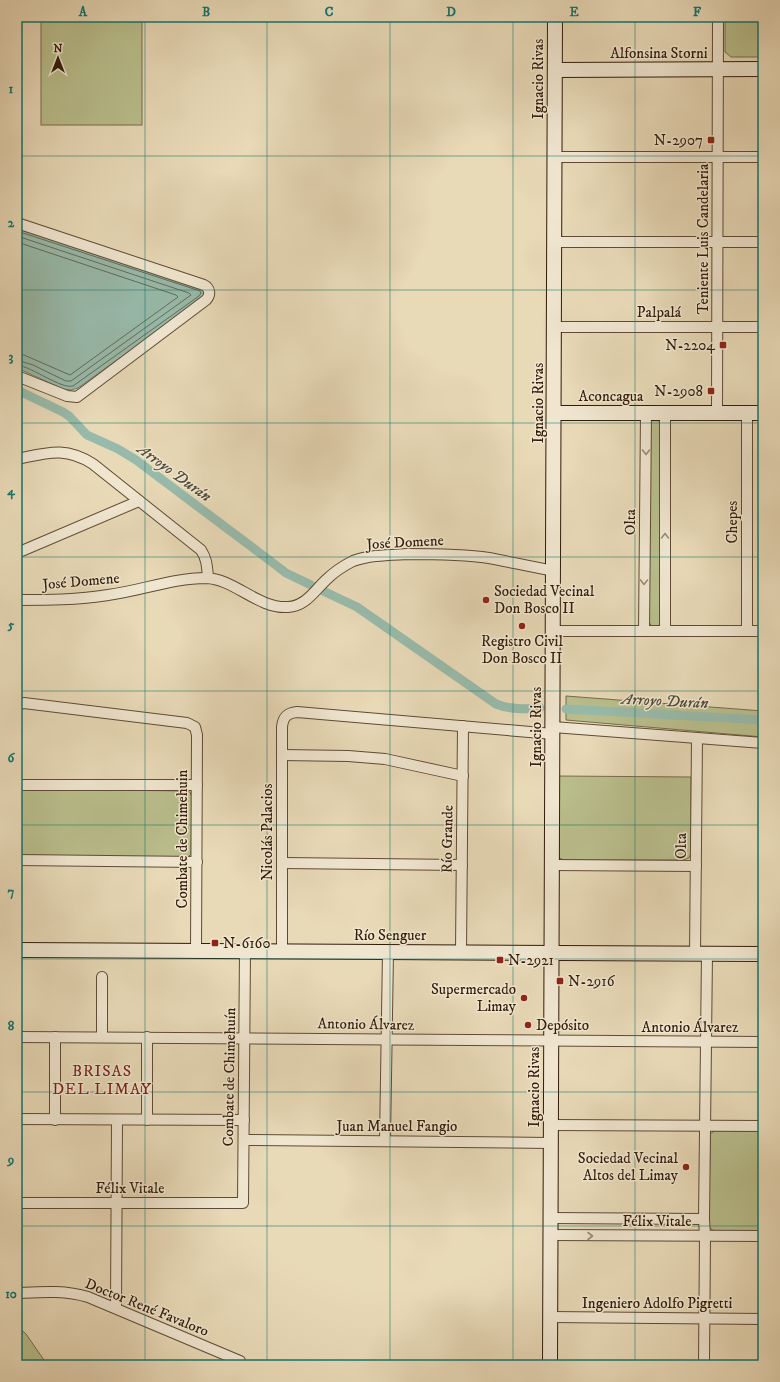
<svg xmlns="http://www.w3.org/2000/svg" width="780" height="1382" font-family="'IM FELL DW Pica',serif">
<rect width="100%" height="100%" fill="#e8d9b7"/>
<filter id="stains"><feTurbulence type="fractalNoise" baseFrequency=".005" numOctaves="4"/><feColorMatrix values="0 0 0 0 .2 0 0 0 0 .09 0 0 0 0 .02 0 0 0 .5 -.17"/></filter>
<radialGradient id="worn" r=".72"><stop offset=".6" stop-color="#630" stop-opacity="0"/><stop offset="1" stop-color="#630" stop-opacity=".3"/></radialGradient>
<g fill="#b9be8c" stroke="#756d4a">
<rect x="41" y="17" width="101" height="108"/>
<path d="M 725,17 L 763,17 L 763,57 L 731,57 L 725,52 Z"/>
<path d="M 653,420 L 658,420 L 661,424 L 660,625 L 652,627 L 649,622 L 650,422 Z"/>
<path d="M 566,696 L 763,711 L 763,737 L 566,720 Z"/>
<path d="M 558,776 L 691,777 L 691,853 L 689,858 L 683,860 L 564,860 L 559,858 Z"/>
<path d="M 25,789 L 187,791 L 190,792 L 192,798 L 191,854 L 187,858 L 18,855 L 17,794 L 21,790 Z"/>
<path d="M 716,1130 L 763,1131 L 763,1231 L 716,1231 L 712,1230 L 709,1226 L 710,1134 Z"/>
<path d="M 17,1326 L 26,1334 L 44,1360 L 50,1365 L 17,1365 Z"/>
</g>
<path fill="#98baaa" stroke="#6f7b69" d="M 17,226 L 206,291 L 202,299 L 78,388 L 71,390 L 63,389 L 17,368 Z"/>
<g fill="none" stroke-linecap="round" stroke-linejoin="round">
<g stroke="#646b59" stroke-width="1">
<path d="M 17,231 L 200,291 L 201,293 L 199,296 L 73,386 C 60,389 33,367 17,365"/>
<path d="M 17,236 L 189,293 L 191,295 L 71,381 L 66,381 L 33,365 L 17,360"/>
<path d="M 17,242 L 176,295 L 178,297 L 70,375 L 24,355 L 17,354"/>
</g>
<g stroke="#98baaa" stroke-width="9">
<path d="M 17,390 L 63,412 L 69,416 L 87,435 L 118,449 L 136,460 L 277,566 L 286,573 L 311,585"/>
<path d="M 321,590 L 357,607 L 496,704 C 511,710 525,709 540,708"/>
<path d="M 566,709 L 763,720"/>
</g>
<defs>
<g id="street">
<path d="M 555,157 L 763,157"/>
<path d="M 17,223 L 204,285 C 210,288 211,295 206,300 L 77,397 L 67,396 L 17,376"/>
<path d="M 555,242 L 763,242"/>
<path d="M 555,327 L 763,327"/>
<path d="M 665,413 L 665,631"/>
<path d="M 717,413 L 718,17"/>
<path d="M 747,413 L 747,631"/>
<path d="M 17,459 C 47,453 65,446 93,464 L 201,550 C 207,559 207,567 208,578"/>
<path d="M 17,553 L 139,501"/>
<path d="M 17,600 C 47,600 77,600 108,595 C 140,591 173,578 206,578 C 235,579 258,609 288,607 C 306,606 314,591 326,580 C 334,572 343,566 353,561 C 370,555 389,555 407,554 C 434,554 462,554 489,558 C 510,562 532,567 554,571"/>
<path d="M 554,631 L 763,631"/>
<path d="M 644,631 L 646,413"/>
<path d="M 17,705 L 24,703 L 187,723 L 195,727 L 197,735 L 196,951"/>
<path d="M 553,727 L 763,743"/>
<path d="M 282,755 L 348,756 L 385,759 L 463,776"/>
<path d="M 17,785 L 197,785"/>
<path d="M 17,860 L 197,862"/>
<path d="M 282,863 L 462,865"/>
<path d="M 552,865 L 696,866"/>
<path d="M 282,951 L 282,727 C 283,717 287,713 297,712 L 553,734"/>
<path d="M 461,952 L 463,726"/>
<path d="M 695,953 L 697,738"/>
<path d="M 17,1037 C 266,1038 514,1041 763,1042"/>
<path d="M 55,1037 L 55,1120"/>
<path d="M 102,1037 L 102,977"/>
<path d="M 147,1037 L 147,1120"/>
<path d="M 17,1119 L 244,1120"/>
<path d="M 551,1125 L 763,1126"/>
<path d="M 244,1140 L 551,1143"/>
<path d="M 385,1141 L 388,952"/>
<path d="M 17,1203 L 243,1203 L 245,951"/>
<path d="M 551,1218 L 704,1219"/>
<path d="M 551,1235 L 763,1236"/>
<path d="M 17,1293 C 41,1292 64,1290 88,1297 L 240,1361"/>
<path d="M 116,1308 L 117,1120"/>
<path d="M 550,1317 L 763,1319"/>
<path d="M 704,1365 L 705,1236 L 704,1219 L 707,953"/>
</g>
<g id="secondary">
<path d="M 556,70 L 763,69"/>
<path d="M 554,413 L 763,413"/>
<path d="M 17,950 L 763,954"/>
<path d="M 550,1365 L 555,17"/>
</g>
</defs>
<use href="#street" stroke="#5f4b34" stroke-width="12"/>
<use href="#secondary" stroke="#311c08" stroke-width="16"/>
<use href="#street" stroke="#f0e6d0" stroke-width="10"/>
<use href="#secondary" stroke="#f0e6d0" stroke-width="14"/>
</g>
<defs><path id="oneway-chevron" d="M-2-3.5L2.5 0L-2 3.5" fill="none" stroke-width="1.6" stroke-linecap="round" stroke-linejoin="round"/></defs>
<g stroke="#9a8b76">
<use href="#oneway-chevron" transform="translate(646 452) rotate(91)"/>
<use href="#oneway-chevron" transform="translate(665 536) rotate(-90)"/>
<use href="#oneway-chevron" transform="translate(644 582) rotate(91)"/>
<use href="#oneway-chevron" transform="translate(590 1236)"/>
</g>
<path fill="none" stroke="#0f766e" stroke-width="1" stroke-opacity="0.55" d="M 145,17 L 145,1365M 267,17 L 267,1365M 390,17 L 390,1365M 513,17 L 513,1365M 635,17 L 635,1365M 17,156 L 763,156M 17,290 L 763,290M 17,423 L 763,423M 17,557 L 763,557M 17,691 L 763,691M 17,825 L 763,825M 17,959 L 763,959M 17,1092 L 763,1092M 17,1226 L 763,1226"/>
<g fill="#8f2418" stroke="#f0e6d0" stroke-width="1.5">
<rect x="707" y="136" width="8" height="8" rx="2"/>
<rect x="719" y="341" width="8" height="8" rx="2"/>
<rect x="707" y="387" width="8" height="8" rx="2"/>
<circle cx="486" cy="600" r="4"/>
<circle cx="522" cy="626" r="4"/>
<rect x="211" y="939" width="8" height="8" rx="2"/>
<rect x="496" y="956" width="8" height="8" rx="2"/>
<rect x="556" y="977" width="8" height="8" rx="2"/>
<circle cx="524" cy="998" r="4"/>
<circle cx="528" cy="1025" r="4"/>
<circle cx="686" cy="1167" r="4"/>
</g>
<g text-anchor="middle" stroke-width="3" stroke-linejoin="round" paint-order="stroke">
<g font-size="15" fill="#311c08" stroke="#f0e6d0">
<text x="659" y="58">Alfonsina Storni</text>
<text transform="translate(538 79) rotate(-90)" y="5">Ignacio Rivas</text>
<text transform="translate(703 239) rotate(-90)" y="5">Teniente Luis Candelaria</text>
<text x="659" y="317">Palpalá</text>
<text x="611" y="401">Aconcagua</text>
<text transform="translate(538 403) rotate(-90)" y="5">Ignacio Rivas</text>
<text transform="translate(630 522) rotate(-89)" y="5">Olta</text>
<text transform="translate(732 522) rotate(-90)" y="5">Chepes</text>
<text transform="translate(405 542) rotate(-3)" y="5">José Domene</text>
<text transform="translate(81 581) rotate(-5)" y="5">José Domene</text>
<text transform="translate(536 727) rotate(-90)" y="5">Ignacio Rivas</text>
<text transform="translate(267 832) rotate(-90)" y="5">Nicolás Palacios</text>
<text transform="translate(182 839) rotate(-90)" y="5">Combate de Chimehuin</text>
<text transform="translate(447 839) rotate(-89)" y="5">Río Grande</text>
<text transform="translate(681 846) rotate(-90)" y="5">Olta</text>
<text x="390" y="940">Río Senguer</text>
<text transform="translate(366 1024) rotate(1)" y="5">Antonio Álvarez</text>
<text x="690" y="1032">Antonio Álvarez</text>
<text transform="translate(229 1077) rotate(-89)" y="5">Combate de Chimehuín</text>
<text transform="translate(534 1087) rotate(-90)" y="5">Ignacio Rivas</text>
<text x="397" y="1131">Juan Manuel Fangio</text>
<text x="130" y="1193">Félix Vitale</text>
<text x="657" y="1226">Félix Vitale</text>
<text x="657" y="1308">Ingeniero Adolfo Pigretti</text>
<text transform="translate(147 1307) rotate(22)" y="5">Doctor René Favaloro</text>
</g>
<g font-size="15" fill="#311c08" stroke="#f0e6d0" text-anchor="end">
<text x="703" y="145">N-2907</text>
<text x="715" y="350">N-2204</text>
<text x="703" y="396">N-2908</text>
<text x="494" y="596" text-anchor="start">Sociedad Vecinal<tspan x="494" dy="17">Don Bosco II</tspan></text>
<text x="522" y="646" text-anchor="middle">Registro Civil<tspan x="522" dy="17">Don Bosco II</tspan></text>
<text x="223" y="948" text-anchor="start">N-6160</text>
<text x="508" y="965" text-anchor="start">N-2921</text>
<text x="568" y="986" text-anchor="start">N-2916</text>
<text x="516" y="994">Supermercado<tspan x="516" dy="17">Limay</tspan></text>
<text x="536" y="1030" text-anchor="start">Depósito</text>
<text x="678" y="1163">Sociedad Vecinal<tspan x="678" dy="17">Altos del Limay</tspan></text>
</g>
<g font-size="16" font-style="italic" fill="#504b39" stroke="#f0e6d0">
<text transform="translate(175 472) rotate(36)" y="6">Arroyo Durán</text>
<text transform="translate(665 700) rotate(3)" y="6">Arroyo Durán</text>
</g>
<g font-size="16" letter-spacing="1" fill="#7a1f14" stroke="#f0e6d0">
<text x="102" y="1076">BRISAS<tspan x="102" dy="18">DEL LIMAY</tspan></text>
</g>
</g>
<rect width="780" height="1382" fill="none" stroke="#e8d9b7" stroke-width="44"/>
<g transform="translate(58 58)" stroke="#f0e6d0" stroke-width="3" paint-order="stroke">
<path d="M0-3L7 15L0 10L-7 15Z" fill="#311c08"/>
<text y="-6" font-size="11" font-weight="bold" text-anchor="middle" fill="#311c08">N</text>
</g>
<rect x="22" y="22" width="736" height="1338" fill="none" stroke="#0f766e" stroke-width="1.5"/>
<g font-size="13" text-anchor="middle" font-weight="bold" fill="#0f766e">
<text x="83" y="16">A</text>
<text x="206" y="16">B</text>
<text x="329" y="16">C</text>
<text x="451" y="16">D</text>
<text x="574" y="16">E</text>
<text x="697" y="16">F</text>
<text x="11" y="93">1</text>
<text x="11" y="227">2</text>
<text x="11" y="361">3</text>
<text x="11" y="495">4</text>
<text x="11" y="629">5</text>
<text x="11" y="762">6</text>
<text x="11" y="896">7</text>
<text x="11" y="1030">8</text>
<text x="11" y="1164">9</text>
<text x="11" y="1298">10</text>
</g>
<rect width="100%" height="100%" filter="url(#stains)"/>
<rect width="100%" height="100%" fill="url(#worn)"/>
</svg>
